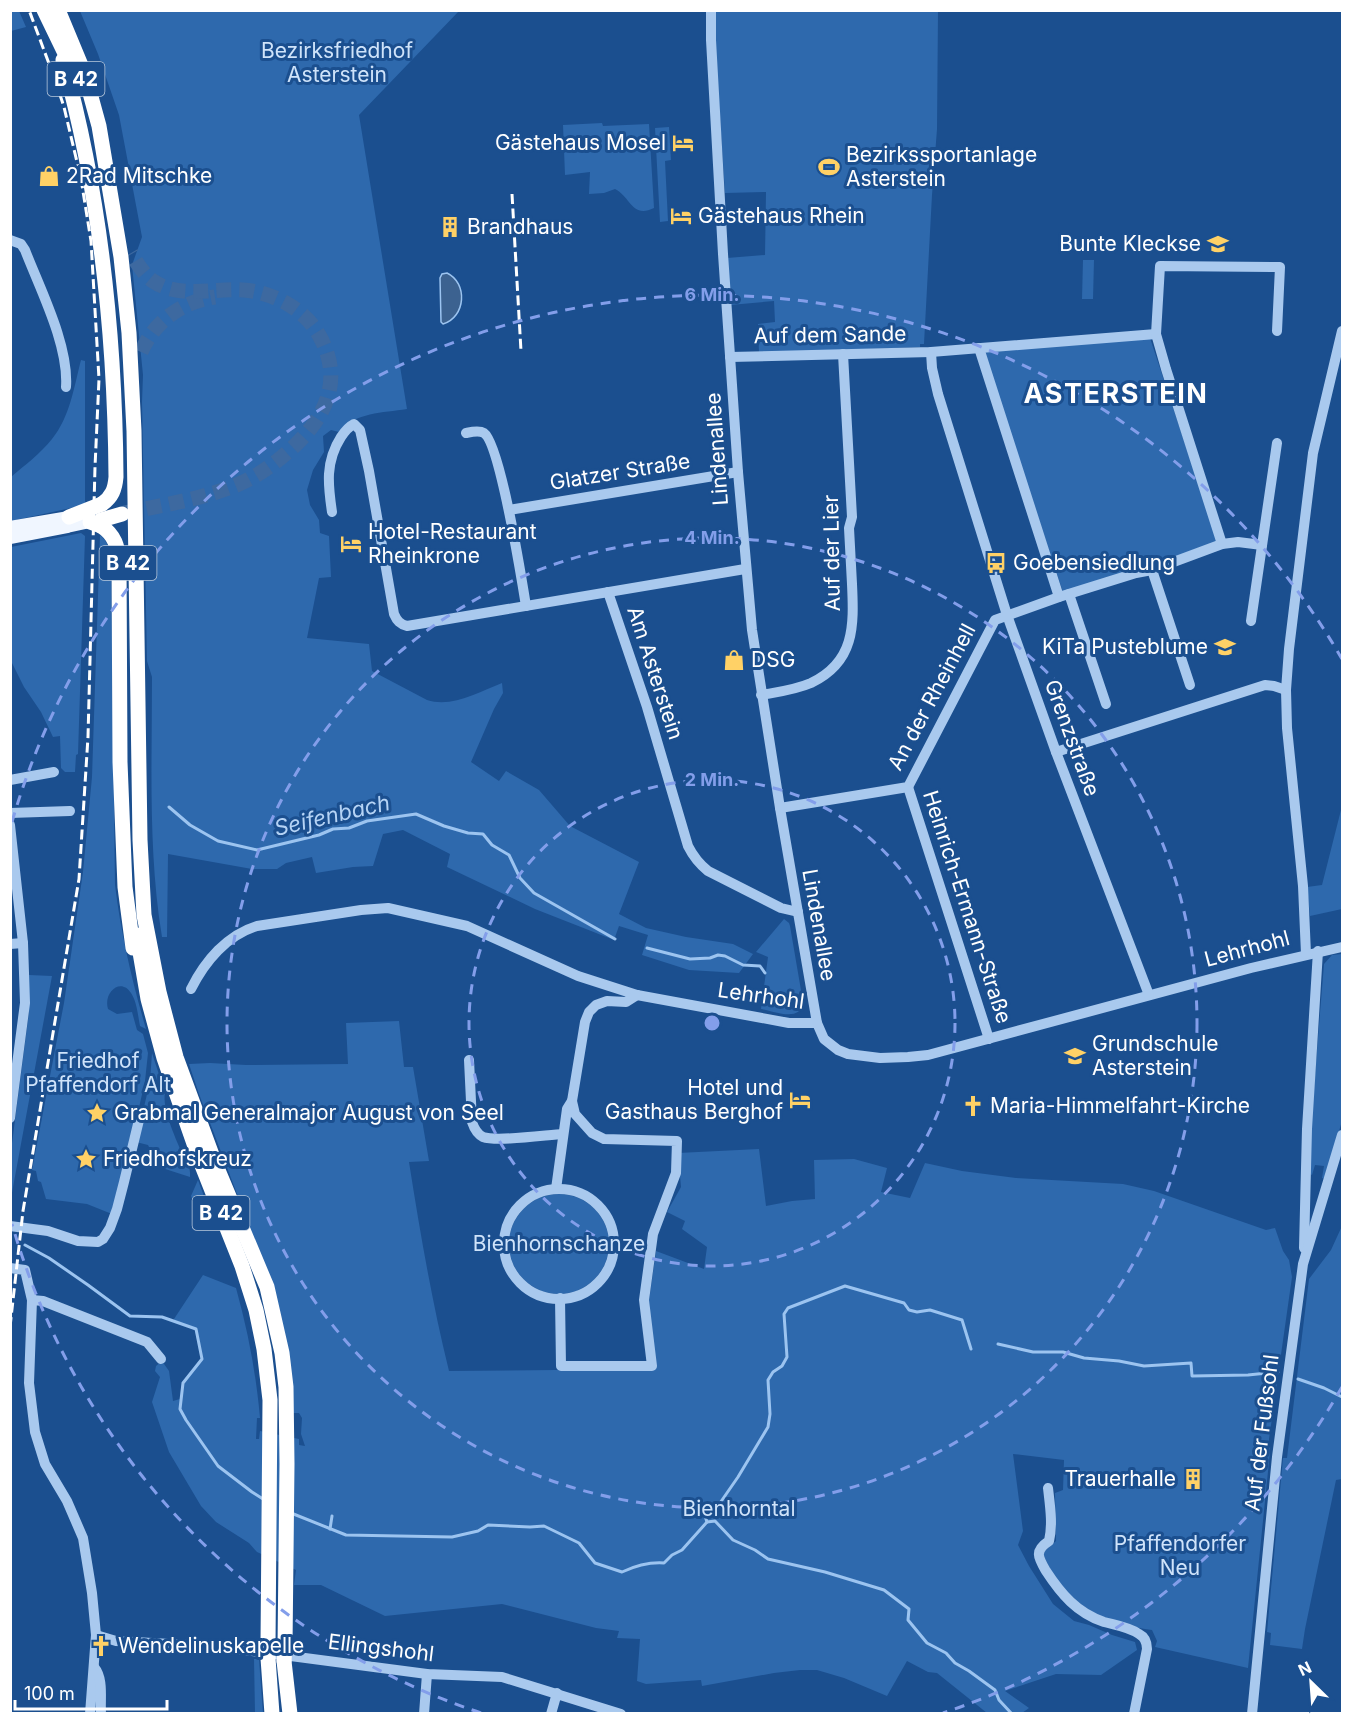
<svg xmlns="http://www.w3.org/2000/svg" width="1353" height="1724" font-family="Inter,sans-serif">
<rect width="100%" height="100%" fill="#1b4f8f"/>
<g fill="#2e69ad">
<path d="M 10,11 L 19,11 L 26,27 L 11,31 Z"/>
<path d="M 80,11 L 459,11 L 359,115 L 407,409 C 382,413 356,412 339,432 L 331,430 L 323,436 L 324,452 L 313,470 L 307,490 L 310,505 L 319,520 L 320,533 L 329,536 L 331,577 L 319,578 L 307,638 L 369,644 L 372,671 L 427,700 C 452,708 479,692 502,683 L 503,693 L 494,709 L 471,762 L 499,781 L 506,771 L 539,790 L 570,826 L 639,862 L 619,914 L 646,928 L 686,937 L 733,944 L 753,954 L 739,973 L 689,970 L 642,955 L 648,935 L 619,926 L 614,940 L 535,909 L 447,867 L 450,854 L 403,830 L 383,834 L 373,866 L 353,867 L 316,873 L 312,857 L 286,863 L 277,869 L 252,869 L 168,854 L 167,937 L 162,937 C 148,852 152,764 152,677 L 147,661 L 142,402 L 143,375 L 132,265 L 142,237 L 119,115 L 98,54 Z"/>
<path d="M 716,11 L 938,11 L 937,129 L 932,195 L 924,344 L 920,344 L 920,347 L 759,353 L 758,324 L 775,322 L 774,301 L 730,305 L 727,258 L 765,255 L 766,192 L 725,193 L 716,58 Z"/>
<path d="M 602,123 L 603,126 L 649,124 L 654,208 C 632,219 631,197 615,189 L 604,193 L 589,194 L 590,172 L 565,175 L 563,125 Z"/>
<path d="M 669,127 L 671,160 L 665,161 L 668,221 L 660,222 L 655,128 Z"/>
<path d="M 1083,260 L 1094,260 L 1093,299 L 1082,299 Z"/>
<path d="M 1150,338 L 1218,543 L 1063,592 L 981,352 Z"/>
<path d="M 81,360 L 85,361 L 85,505 L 11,521 L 11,477 C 25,465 40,454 52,439 C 70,417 74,387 81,360 Z"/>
<path d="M 81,533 L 85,536 L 78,754 L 76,755 L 75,772 L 65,772 L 61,768 L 60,736 L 53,737 L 41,712 L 24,687 L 11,661 L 11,547 Z"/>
<path d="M 100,535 C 108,541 110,551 111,560 L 115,885 C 121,934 132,981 146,1029 L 140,1026 C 138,1016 137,1002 131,993 C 121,977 103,992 108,1009 L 117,1014 L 132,1012 L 137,1030 L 143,1034 L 148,1053 L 145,1081 L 122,1183 L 112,1214 L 87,1204 L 46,1199 L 41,1182 L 38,1181 L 36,1171 L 32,1170 L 64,1003 L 83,872 L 92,777 Z"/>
<path d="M 1342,806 L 1342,909 L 1310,916 L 1307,887 L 1322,885 Z"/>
<path d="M 784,919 L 789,923 L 790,926 L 803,1002 C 801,1023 774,1011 761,1009 L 768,957 L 756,952 Z"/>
<path d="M 1342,954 L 1342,1121 L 1325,1179 L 1322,1178 L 1324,1166 L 1315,1165 L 1312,1175 L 1310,1174 L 1311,1124 L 1324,964 L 1332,955 Z"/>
<path d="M 29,975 L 52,976 L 11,1198 L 11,1151 L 29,1012 Z"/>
<path d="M 399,1021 L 404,1067 L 413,1067 L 429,1161 L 409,1162 C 420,1232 432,1302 449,1371 L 654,1369 L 649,1301 L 656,1251 L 704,1269 L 707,1247 L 682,1229 L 685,1221 L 667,1212 L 681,1187 L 678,1153 L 759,1149 L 766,1206 L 792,1201 L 815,1199 L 814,1160 L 854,1159 L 887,1168 L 881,1192 L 910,1198 L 925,1163 L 962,1171 L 1016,1178 L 1123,1184 L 1154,1191 L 1266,1230 L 1275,1228 L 1283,1251 L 1289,1260 L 1292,1277 L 1269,1439 L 1270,1452 L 1248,1668 L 1155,1647 L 1157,1641 L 1152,1630 C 1114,1625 1084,1613 1059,1583 C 1052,1575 1048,1564 1043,1555 L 1045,1551 L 1056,1541 L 1055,1493 L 1063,1490 L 1064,1460 L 1013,1454 L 1023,1531 L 1018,1545 L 1029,1566 L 1053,1604 L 1074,1621 L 1089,1625 L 1112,1635 L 1135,1642 L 1137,1650 L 1101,1675 L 1056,1674 L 1005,1691 L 1029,1708 L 1022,1713 L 987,1713 L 937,1673 L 928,1672 L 907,1661 L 887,1696 L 844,1678 L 817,1670 L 800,1670 L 774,1673 L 702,1686 L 701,1680 L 646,1684 L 637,1681 L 640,1639 L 617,1638 L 619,1631 L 596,1628 L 502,1604 L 385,1616 L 321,1585 L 294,1585 L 296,1570 L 257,1552 L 249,1543 L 216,1522 L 201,1506 L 169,1452 L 152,1402 L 160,1377 L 155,1371 L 156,1366 L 162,1361 L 169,1371 L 173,1401 L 180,1399 L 182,1383 L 201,1359 L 195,1330 L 175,1322 L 174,1319 L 203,1275 L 236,1288 C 248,1331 256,1373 260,1418 L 257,1418 L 256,1439 L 259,1439 L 260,1431 L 299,1439 L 299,1445 L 305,1446 L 301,1434 L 302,1418 L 299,1413 L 293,1413 L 258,1249 L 199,1094 L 189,1064 L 210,1063 L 246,1065 L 348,1064 L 346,1023 Z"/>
<path d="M 152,1053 L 165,1093 C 162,1108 175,1137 181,1151 C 186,1161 191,1166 190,1177 L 159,1167 L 148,1145 L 136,1142 L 150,1081 Z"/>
<path d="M 198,1180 L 216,1229 C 201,1227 196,1208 191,1196 Z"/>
<circle cx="559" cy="1244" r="50"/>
<path d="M 1342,1226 L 1342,1479 L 1336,1480 L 1305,1629 L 1302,1649 L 1270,1645 L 1271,1633 L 1267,1632 L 1283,1458 L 1287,1458 L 1309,1279 L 1331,1250 Z"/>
<path d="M 254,1659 L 259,1659 L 263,1713 L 255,1713 Z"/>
</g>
<path fill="#3c6290" stroke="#9cc4f0" stroke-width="1.5" d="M 447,273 C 468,283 466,317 443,324 L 441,322 L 440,278 L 442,274 Z"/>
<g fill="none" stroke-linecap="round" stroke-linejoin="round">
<g stroke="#9cc4f0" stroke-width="3">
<path d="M 169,807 L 190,825 L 218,841 L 257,850 L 319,835 L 333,829 L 349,828 L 367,821 L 416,814 L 444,826 L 468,833 L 483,834 L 492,845 L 509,855 L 520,878 L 534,893 L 615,939"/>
<path d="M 647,948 L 690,959 L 710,958 L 718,955 L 725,956 L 743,965 L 760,966 L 765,973"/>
<path d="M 25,1245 L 49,1258 L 88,1285 L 130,1316 L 162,1317 L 196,1329 L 202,1359 L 183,1383 L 180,1409 L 186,1420 L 218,1466 L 252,1492 L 263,1499"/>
<path d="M 998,1344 L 1033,1352 L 1063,1352 L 1084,1358 L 1119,1361 L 1144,1366 L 1191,1363 L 1192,1376 L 1248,1375 L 1278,1372"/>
<path d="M 1298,1379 L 1324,1388 L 1342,1397"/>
<path d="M 291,1513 L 346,1535 L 452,1537 L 478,1531 L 488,1525 L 530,1527 L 544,1526 L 579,1543 L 595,1563 L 622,1572 C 635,1566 650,1562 664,1563 L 672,1555 L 682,1550 L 707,1522 L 705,1516 L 720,1503 L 738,1477 L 768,1427 L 770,1414 L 768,1380 L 773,1372 L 782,1366 L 787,1357 L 784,1314 L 788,1308 L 845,1286 L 904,1303 L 909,1310 L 917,1312 L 930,1310 L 962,1320 L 971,1349"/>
<path d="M 707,1522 L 715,1521 L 733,1540 L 755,1550 L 768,1559 L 825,1572 L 884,1590 L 909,1609 L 908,1620 L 927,1643 L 946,1653 L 955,1663 L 969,1671 L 995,1690 L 999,1700 L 1012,1714"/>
<path d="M 330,1529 L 332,1516"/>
</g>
<g stroke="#3d69a0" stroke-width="15" stroke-dasharray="15 8" stroke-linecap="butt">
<path d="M 141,352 C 155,321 181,302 215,297"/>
<path d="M 124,513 C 163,505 203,499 239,484 C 258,476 274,464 289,451 C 325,419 345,381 319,335 C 311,321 300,311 286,303 C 273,296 258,291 243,290 C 214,288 179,299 153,281 C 143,274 137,263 131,253"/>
</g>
<g stroke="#a9c9ee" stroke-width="10">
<path d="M 711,10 L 711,40 L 723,254 L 738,472 L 752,630 L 780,808 L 817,1023 L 824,1039 L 838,1050 L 848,1054 L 880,1058 L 908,1057 L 928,1055 L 1251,968 L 1342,947"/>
<path d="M 10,240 L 21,244 L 25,250 C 40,289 69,345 66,387"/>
<path d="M 979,348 L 1059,597"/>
<path d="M 931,352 L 932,368 L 938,394 L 1007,615 L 1056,752 L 1149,995"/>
<path d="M 730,357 L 931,352 L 1156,334"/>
<path d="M 466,433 C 471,432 479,430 484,433 C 500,444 522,581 526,606"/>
<path d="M 509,510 L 738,472"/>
<path d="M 332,512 C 328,485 325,462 341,437 C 345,431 348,427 354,424 L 360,430 L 369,471 L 394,614 C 397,621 400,624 407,626 L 745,569"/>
<path d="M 1222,544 L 1166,369 L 1156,334 L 1160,266 L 1280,267 L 1277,331"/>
<path d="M 1152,570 L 1190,685"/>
<path d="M 608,592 L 647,707 L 688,846 C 693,856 698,863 708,871 L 781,908 L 798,912"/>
<path d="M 1069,594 L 1106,704"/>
<path d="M 1251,621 L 1277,443"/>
<path d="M 761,695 C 778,692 795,690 811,683 C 855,662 854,626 852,584 C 851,565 850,547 849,528 L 852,517 L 843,354"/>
<path d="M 1056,752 L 1265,685 L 1274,686 L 1286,690"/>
<path d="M 10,780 L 54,772"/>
<path d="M 908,787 L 989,1039"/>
<path d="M 780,808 L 908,787 L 995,620 L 1059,597 L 1136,573 L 1152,570 L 1222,544 L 1238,542 L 1262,545"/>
<path d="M 10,813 L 70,811"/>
<path d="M 10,825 L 23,943 L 25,1003 L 10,1118"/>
<path d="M 10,944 L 23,943"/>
<path d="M 1306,954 L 1303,886 L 1287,728 L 1286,690 L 1289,649 L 1313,453 L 1342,331"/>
<path d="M 191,989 C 205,961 227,935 257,926 L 361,910 L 388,908 L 467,926 L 578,976 L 637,995 L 789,1023 L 817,1023"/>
<path d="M 469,1060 L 472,1122 C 474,1128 477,1134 483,1137 C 497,1142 546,1135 563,1134"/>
<path d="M 556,1189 L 567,1109 L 572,1101 L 585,1022 L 589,1012 L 596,1005 L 607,1001 L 626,1002 L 637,995"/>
<circle cx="559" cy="1244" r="55"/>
<path d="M 10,1226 L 48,1231 L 78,1241 L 98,1242 L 103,1239 L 110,1228 L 117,1209 L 124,1182 L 139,1120"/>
<path d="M 1304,1248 L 1307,1129 L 1318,951"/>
<path d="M 10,1268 L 25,1270 L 32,1300 L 29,1383 L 35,1432 L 45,1464 L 67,1501 L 83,1538 L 92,1593 L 96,1635 L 90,1714"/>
<path d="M 560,1298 L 561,1366 L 652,1366 L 644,1300 L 653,1234 L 676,1173 L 677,1141 L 604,1139 L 592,1133 L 575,1114 L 572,1101"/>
<path d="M 32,1300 L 43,1301 L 147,1342 L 161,1359"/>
<path d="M 1048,1488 C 1050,1506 1053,1524 1049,1541 C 1034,1551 1038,1557 1046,1571 C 1061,1594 1077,1613 1104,1622 C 1115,1625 1129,1627 1139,1634 C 1145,1637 1147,1642 1147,1649 L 1134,1714"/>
<path d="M 96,1635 L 116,1641 L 189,1645 L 252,1651 L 427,1674 L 502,1677 L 621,1714"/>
<path d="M 94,1667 C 104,1679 100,1698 101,1714"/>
<path d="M 424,1714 L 427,1674"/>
<path d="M 551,1714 L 557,1693"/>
<path d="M 1252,1714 L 1277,1457 L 1301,1279 L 1303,1264 L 1342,1135"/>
</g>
<g stroke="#f0f6ff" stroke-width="12">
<path d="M 10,527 L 69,517"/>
<path d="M 10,538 L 67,527"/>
</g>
<g stroke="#fff" stroke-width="15">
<path d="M 44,10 L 73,70"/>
<path d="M 58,10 L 85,75 L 99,126 L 121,257 L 129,333 L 134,431 L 140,840 L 144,915 L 159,992 L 176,1057 L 215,1163 L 267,1287 L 282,1353 L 286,1387 L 287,1464 L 285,1647"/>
<path d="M 63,60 C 101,196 115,336 116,477 C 115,489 112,497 102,504"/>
<path d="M 101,520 L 122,514"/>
<path d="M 101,526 C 115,535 118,547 119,562 L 120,762 L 125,887 L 133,948"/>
<path d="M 137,935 L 148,999 L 164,1058 L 199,1158 L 242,1266 L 256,1310 L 264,1349 L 270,1400 L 268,1644"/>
<path d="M 268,1658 L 272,1714"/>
<path d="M 284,1661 L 290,1714"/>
</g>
<g stroke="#fff" stroke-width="3" stroke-dasharray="10 4.5" stroke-linecap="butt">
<path d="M 512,194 L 521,351"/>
<path d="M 10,1327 L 23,1211 L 79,879 L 88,737 L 95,467 L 99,379 L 91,241 L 81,179 L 64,107 L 54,77 L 29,10"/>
</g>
<path stroke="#f0f6ff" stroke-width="12" d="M 67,527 L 90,522"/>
<g stroke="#fff" stroke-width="15">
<path d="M 69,517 L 102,504"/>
<path d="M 90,522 L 101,526"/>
<path d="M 268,1658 L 268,1644"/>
<path d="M 284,1661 L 285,1647"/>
</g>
</g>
<g fill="none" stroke="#839eea" stroke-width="3" stroke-dasharray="10 8">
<circle cx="712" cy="1023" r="243"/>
<circle cx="712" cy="1023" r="485"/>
<path d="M1342 1387A728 728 0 0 1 943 1713M481 1713A728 728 0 0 1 12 1224M12 822A728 728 0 0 1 1342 659"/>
</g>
<defs>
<symbol id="hotel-bare" viewBox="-9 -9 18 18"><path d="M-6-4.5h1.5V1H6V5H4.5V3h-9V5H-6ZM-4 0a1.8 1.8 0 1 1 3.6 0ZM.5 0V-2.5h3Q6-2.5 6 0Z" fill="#ffd166" stroke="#1b4f8f" stroke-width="2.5" paint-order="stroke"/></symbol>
<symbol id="stadium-bare" viewBox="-9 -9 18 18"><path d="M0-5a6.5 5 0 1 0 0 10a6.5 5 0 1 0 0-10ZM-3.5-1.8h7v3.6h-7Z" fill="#ffd166" stroke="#1b4f8f" stroke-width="2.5" paint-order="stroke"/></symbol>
<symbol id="shop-bare" viewBox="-9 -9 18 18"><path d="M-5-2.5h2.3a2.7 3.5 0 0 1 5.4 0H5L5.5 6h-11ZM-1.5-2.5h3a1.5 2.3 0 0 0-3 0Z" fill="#ffd166" stroke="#1b4f8f" stroke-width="2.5" paint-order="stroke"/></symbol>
<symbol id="building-bare" viewBox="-9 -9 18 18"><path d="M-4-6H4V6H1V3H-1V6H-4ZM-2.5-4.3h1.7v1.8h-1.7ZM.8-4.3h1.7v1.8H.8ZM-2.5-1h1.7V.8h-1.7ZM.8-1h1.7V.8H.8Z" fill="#ffd166" stroke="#1b4f8f" stroke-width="2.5" paint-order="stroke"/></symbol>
<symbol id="school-bare" viewBox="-9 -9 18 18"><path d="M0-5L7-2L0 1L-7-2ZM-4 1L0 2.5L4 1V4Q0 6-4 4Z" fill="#ffd166" stroke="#1b4f8f" stroke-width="2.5" paint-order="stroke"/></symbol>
<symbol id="bus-bare" viewBox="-9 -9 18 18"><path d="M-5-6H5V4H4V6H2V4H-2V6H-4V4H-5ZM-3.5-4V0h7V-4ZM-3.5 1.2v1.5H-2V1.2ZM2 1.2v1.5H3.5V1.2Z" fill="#ffd166" stroke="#1b4f8f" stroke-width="2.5" paint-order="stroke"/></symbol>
<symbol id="church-bare" viewBox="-9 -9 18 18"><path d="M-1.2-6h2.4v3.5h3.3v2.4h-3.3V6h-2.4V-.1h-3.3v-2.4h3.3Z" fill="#ffd166" stroke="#1b4f8f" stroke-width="2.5" paint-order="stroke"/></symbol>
<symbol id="sight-bare" viewBox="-9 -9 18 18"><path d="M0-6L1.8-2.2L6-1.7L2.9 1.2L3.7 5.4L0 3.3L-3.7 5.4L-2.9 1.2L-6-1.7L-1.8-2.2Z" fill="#ffd166" stroke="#1b4f8f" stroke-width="2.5" paint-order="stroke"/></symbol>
</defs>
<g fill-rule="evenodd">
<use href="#hotel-bare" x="668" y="128" width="30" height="30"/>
<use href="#stadium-bare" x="814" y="152" width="30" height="30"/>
<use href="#shop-bare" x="34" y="161" width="30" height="30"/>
<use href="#hotel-bare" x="666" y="201" width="30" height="30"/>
<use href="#building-bare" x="435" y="212" width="30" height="30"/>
<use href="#school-bare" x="1203" y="229" width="30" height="30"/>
<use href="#hotel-bare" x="336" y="529" width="30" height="30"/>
<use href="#bus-bare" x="981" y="548" width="30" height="30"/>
<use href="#school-bare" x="1210" y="632" width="30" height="30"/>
<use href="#shop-bare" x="719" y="645" width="30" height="30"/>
<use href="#school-bare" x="1060" y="1041" width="30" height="30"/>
<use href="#hotel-bare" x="785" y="1085" width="30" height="30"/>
<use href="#church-bare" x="958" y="1091" width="30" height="30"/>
<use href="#sight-bare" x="82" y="1098" width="30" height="30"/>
<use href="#sight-bare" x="71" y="1144" width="30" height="30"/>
<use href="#building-bare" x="1178" y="1464" width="30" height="30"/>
<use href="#church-bare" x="86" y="1631" width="30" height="30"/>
</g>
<g text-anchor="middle" stroke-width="6" stroke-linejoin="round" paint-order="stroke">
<g fill="#1b4f8f" stroke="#bbcadd" stroke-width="1.5">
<rect x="47.5" y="62" width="57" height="34" rx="4.5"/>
<rect x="99.5" y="546" width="57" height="34" rx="4.5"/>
<rect x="192.5" y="1196" width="57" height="34" rx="4.5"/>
</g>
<g font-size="20" font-weight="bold" fill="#fff">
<text x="76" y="86">B 42</text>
<text x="128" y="570">B 42</text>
<text x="221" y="1220">B 42</text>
</g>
<g font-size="21" fill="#cfe3fa" stroke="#1b4f8f">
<text x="337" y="58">Bezirksfriedhof<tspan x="337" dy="24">Asterstein</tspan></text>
<text x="98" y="1068">Friedhof<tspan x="98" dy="24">Pfaffendorf Alt</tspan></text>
<text x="559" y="1251">Bienhornschanze</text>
<text x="739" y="1516">Bienhorntal</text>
<text x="1180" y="1551">Pfaffendorfer<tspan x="1180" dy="24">Neu</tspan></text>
</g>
<g font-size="21" fill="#fff" stroke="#1b4f8f" text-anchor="start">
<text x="666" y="150" text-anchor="end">Gästehaus Mosel</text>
<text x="846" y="162">Bezirkssportanlage<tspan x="846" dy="24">Asterstein</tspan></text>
<text x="66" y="183">2Rad Mitschke</text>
<text x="698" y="223">Gästehaus Rhein</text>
<text x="467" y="234">Brandhaus</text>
<text x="1201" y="251" text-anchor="end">Bunte Kleckse</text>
<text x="368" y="539">Hotel-Restaurant<tspan x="368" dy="24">Rheinkrone</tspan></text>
<text x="1013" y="570">Goebensiedlung</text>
<text x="1208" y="654" text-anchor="end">KiTa Pusteblume</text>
<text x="751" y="667">DSG</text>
<text x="1092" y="1051">Grundschule<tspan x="1092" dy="24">Asterstein</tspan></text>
<text x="783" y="1095" text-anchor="end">Hotel und<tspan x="783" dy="24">Gasthaus Berghof</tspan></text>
<text x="990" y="1113">Maria-Himmelfahrt-Kirche</text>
<text x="114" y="1120">Grabmal Generalmajor August von Seel</text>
<text x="103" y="1166">Friedhofskreuz</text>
<text x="1176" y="1486" text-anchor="end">Trauerhalle</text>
<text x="118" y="1653">Wendelinuskapelle</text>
</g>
<g font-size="21" fill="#fff" stroke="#1b4f8f">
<text transform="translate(830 335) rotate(-1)" y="7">Auf dem Sande</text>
<text transform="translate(717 449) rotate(-94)" y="7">Lindenallee</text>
<text transform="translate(620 472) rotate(-9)" y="7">Glatzer Straße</text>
<text transform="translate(832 553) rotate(-91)" y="7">Auf der Lier</text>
<text transform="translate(655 673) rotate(72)" y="7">Am Asterstein</text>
<text transform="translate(932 697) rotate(-62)" y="7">An der Rheinhell</text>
<text transform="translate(1072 738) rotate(70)" y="7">Grenzstraße</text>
<text transform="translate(967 907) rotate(72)" y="7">Heinrich-Ermann-Straße</text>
<text transform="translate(819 925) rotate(80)" y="7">Lindenallee</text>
<text transform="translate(1247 949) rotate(-15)" y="7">Lehrhohl</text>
<text transform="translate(761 996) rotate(8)" y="7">Lehrhohl</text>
<text transform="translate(1262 1433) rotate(-83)" y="7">Auf der Fußsohl</text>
<text transform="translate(381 1648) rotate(7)" y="7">Ellingshohl</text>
</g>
<g font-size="22" font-style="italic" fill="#b5d3f5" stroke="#1b4f8f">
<text transform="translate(332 815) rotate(-13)" y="8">Seifenbach</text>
</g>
<g font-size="27" font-weight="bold" letter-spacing="1.5" fill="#fff" stroke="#1b4f8f">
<text x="1116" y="403">ASTERSTEIN</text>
</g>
</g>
<circle cx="712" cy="1023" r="9" fill="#839eea" stroke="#1b4f8f" stroke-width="3"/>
<g font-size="18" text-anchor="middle" font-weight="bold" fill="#839eea" stroke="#1b4f8f" stroke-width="6" stroke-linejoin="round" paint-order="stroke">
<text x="712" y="301">6 Min.</text>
<text x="712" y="544">4 Min.</text>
<text x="712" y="786">2 Min.</text>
</g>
<rect width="1353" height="1724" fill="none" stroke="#ffffff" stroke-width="24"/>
<g transform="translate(1311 1682) rotate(335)" stroke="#1b4f8f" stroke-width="4.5" paint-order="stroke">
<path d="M0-4.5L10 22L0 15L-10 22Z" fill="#ffffff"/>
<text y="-9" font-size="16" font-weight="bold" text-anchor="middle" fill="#ffffff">N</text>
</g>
<path d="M15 1700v9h152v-9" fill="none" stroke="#ffffff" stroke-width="3"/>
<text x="24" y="1700" font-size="18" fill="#ffffff" stroke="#1b4f8f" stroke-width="4.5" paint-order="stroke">100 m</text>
</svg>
